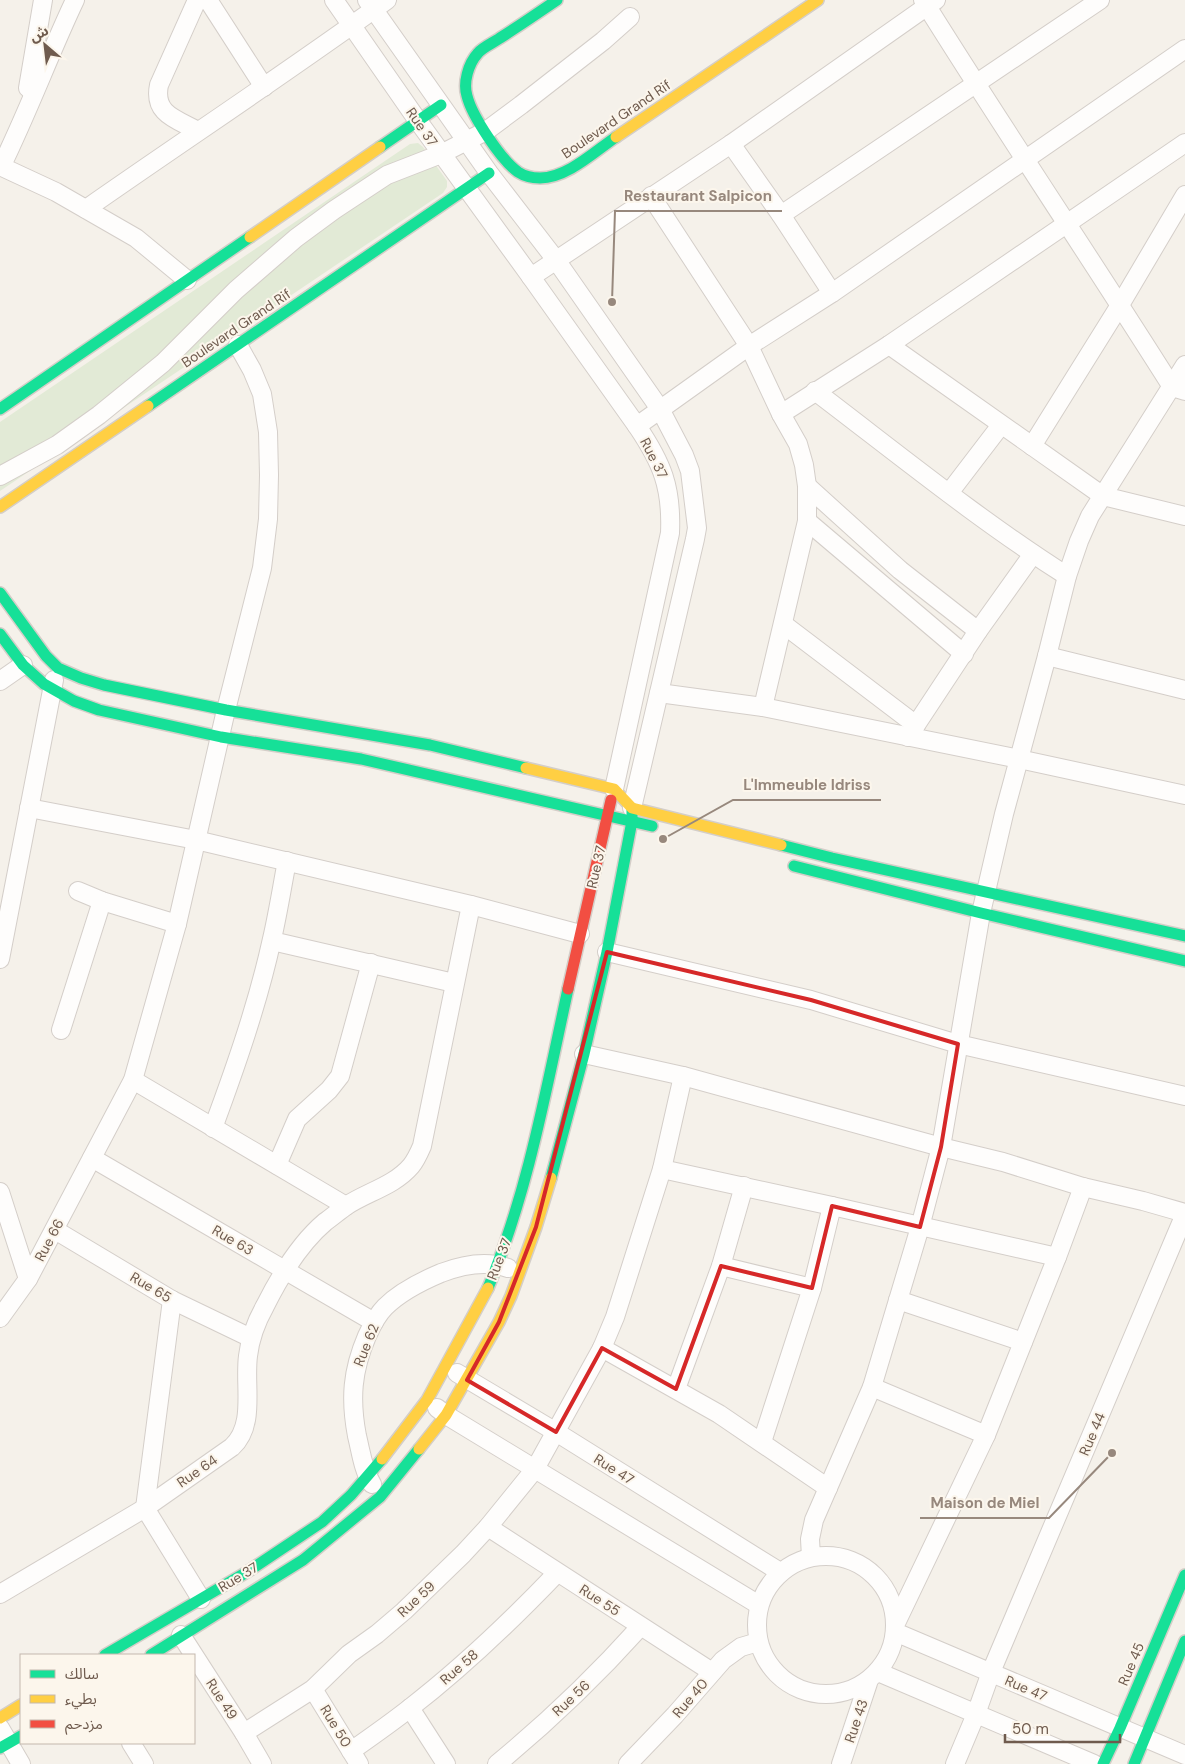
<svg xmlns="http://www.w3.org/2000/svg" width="1185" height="1764" font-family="'DM Sans','Noto Sans Arabic',sans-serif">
<rect width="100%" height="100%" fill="#f5f1ea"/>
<path fill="#e2ead6" d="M 418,143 L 423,147 L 447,181 L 447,187 L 443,193 L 0,491 L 0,422 L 410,144 Z"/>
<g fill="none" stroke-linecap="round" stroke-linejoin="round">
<defs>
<g id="street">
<path d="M 197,0 L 159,85 C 153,114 176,119 198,131"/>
<path d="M 208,0 L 264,87"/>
<path d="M 334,0 L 418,121 L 531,277 L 637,426 C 662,463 672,487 670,533 L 614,789"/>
<path d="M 367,0 L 489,173 L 556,260 L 660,409 L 684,455 L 690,471 L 697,528 L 695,539 L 632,808"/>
<path d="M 923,0 C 1004,130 1090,257 1172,387 L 1185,391"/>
<path d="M 28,88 L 43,0"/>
<path d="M 731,144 L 781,215 L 832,293"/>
<path d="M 0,166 L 56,192 L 136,238 L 187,280"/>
<path d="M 1,167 C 28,112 49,55 75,0"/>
<path d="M 651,196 L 749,346 L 781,414 L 798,444 L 804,465 L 807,486 L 807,521 L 763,707"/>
<path d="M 86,209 C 186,139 288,72 387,0"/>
<path d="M 781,215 L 1100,0"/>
<path d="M 531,277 L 731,144 L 936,0"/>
<path d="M 889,345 L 1103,496 L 1185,516"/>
<path d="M 815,391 C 898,454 979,520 1067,576"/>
<path d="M 781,414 L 889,345 L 1185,143"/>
<path d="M 637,426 L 749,346 L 832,293 L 1185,49"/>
<path d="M 1032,446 L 1120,305 L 1185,195"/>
<path d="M 0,476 L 57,445 L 99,415 L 163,363 L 236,290 L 296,238 L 334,210 L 387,175 L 441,154 L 486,131 L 521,105 L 603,41 L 630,17"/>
<path d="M 807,486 L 900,570 L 978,631"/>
<path d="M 949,493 L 1001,425"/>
<path d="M 807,521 L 964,654"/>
<path d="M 783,624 L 916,725"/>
<path d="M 1047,656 L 1185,690"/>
<path d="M 0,681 L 23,665"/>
<path d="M 659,693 L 763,707 L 1019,759 L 1185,795"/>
<path d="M 908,737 L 978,631 L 1033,554"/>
<path d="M 29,808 L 196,840 L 471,905 L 580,934"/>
<path d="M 78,891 L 102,901 L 177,924"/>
<path d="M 272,941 L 454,983"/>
<path d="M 607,952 L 811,1000 L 958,1044 L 1185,1096"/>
<path d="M 0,959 L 54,680"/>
<path d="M 61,1030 L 102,901"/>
<path d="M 584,1054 L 683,1076 L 941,1147 L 1003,1162 L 1083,1187 L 1143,1201 L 1185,1213"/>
<path d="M 133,1080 L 346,1206"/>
<path d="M 213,1128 C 236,1066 258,1003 272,939 C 278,913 282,887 287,861"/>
<path d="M 92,1158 L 374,1322"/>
<path d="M 277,1165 L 297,1119 L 329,1090 L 340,1076 L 371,963"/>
<path d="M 662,1169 L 832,1206 L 1057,1257"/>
<path d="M 0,1192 L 28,1279"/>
<path d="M 55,1230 L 172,1300 L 251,1338"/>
<path d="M 721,1266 L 812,1288"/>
<path d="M 172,1300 L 145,1508 L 201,1599"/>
<path d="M 898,1300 L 1023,1342"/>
<path d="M 0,1318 L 28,1279 L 133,1080 L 177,924 L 226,710 L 262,568 L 268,519 L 269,475 L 268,432 L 262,394 L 252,370 L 238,345"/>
<path d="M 602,1348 L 719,1414 L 828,1488"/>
<path d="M 457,1373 L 556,1432 L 780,1572"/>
<path d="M 872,1387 L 986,1435"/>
<path d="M 676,1389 L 721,1266 L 744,1186"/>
<path d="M 437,1408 L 446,1415 L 759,1605"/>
<path d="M 762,1442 L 812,1288 L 832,1206"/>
<path d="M 372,1484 C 363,1470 361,1452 357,1436 C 350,1399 352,1371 367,1336 C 372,1325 377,1315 385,1307 C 400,1292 422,1281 441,1273 C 462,1265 486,1260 508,1268"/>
<path d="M 488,1527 L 712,1672"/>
<circle cx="826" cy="1625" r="69"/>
<path d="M 811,1557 L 810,1539 L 814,1520 L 872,1387 L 920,1227 L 941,1147 L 981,913 L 1004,814 L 1047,656 L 1067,576 L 1079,541 L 1090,516 L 1185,365"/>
<path d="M 0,1594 L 145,1508 L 232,1447 C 256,1425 244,1386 248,1356 C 250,1338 256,1322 265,1306 C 280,1276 299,1244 325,1222 C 332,1217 339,1211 346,1206 C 367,1192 394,1186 411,1166 C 416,1160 419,1153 422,1146 L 471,905"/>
<path d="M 896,1623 L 986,1435 L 1057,1257 L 1083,1187"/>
<path d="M 895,1632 L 1185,1755"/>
<path d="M 181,1635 L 244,1733 L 262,1764"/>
<path d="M 878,1672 L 1094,1764"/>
<path d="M 313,1689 L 359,1764"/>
<path d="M 410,1708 L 446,1764"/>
<path d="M 0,1728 L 21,1764"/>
<path d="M 244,1733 L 313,1689 L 349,1654 L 377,1634 L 404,1611 L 463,1554 L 488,1527 L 535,1469 L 602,1348 L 615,1317 L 662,1169 L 683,1076"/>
<path d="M 131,1743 L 144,1764"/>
<path d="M 351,1751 C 371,1737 391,1723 410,1708 C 463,1667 511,1621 557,1573"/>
<path d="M 497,1764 C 548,1722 596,1676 640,1627"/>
<path d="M 628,1764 L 675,1715 L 723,1660 L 741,1647 L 758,1642"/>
<path d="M 841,1764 L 868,1683 L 864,1684"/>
<path d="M 955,1764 L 976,1714 L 991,1672 L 1185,1214"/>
</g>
<g id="fast">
<path d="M 557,0 C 538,13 519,26 500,38 C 493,43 483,47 478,53 C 468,64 463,83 467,96 C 472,116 501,160 518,172 C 524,176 532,178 540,178 C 567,178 594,152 616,137"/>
<path d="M 380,147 L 441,105"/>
<path d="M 148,406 L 489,173"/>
<path d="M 0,409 L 250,237"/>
<path d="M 0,593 L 46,656 L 58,668 L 81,678 L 104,685 L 226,710 L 430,745 L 526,768"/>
<path d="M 0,634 L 23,665 L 44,684 L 74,701 L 99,710 L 221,737 L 361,759 L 652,826"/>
<path d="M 781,845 L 832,858 L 1185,936"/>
<path d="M 794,866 L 981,913 L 1185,961"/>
<path d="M 551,1178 L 584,1054 L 607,952 L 632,821 L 632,808"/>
<path d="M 488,1288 C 528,1192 546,1090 568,989"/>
<path d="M 105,1655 L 247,1572 L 322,1522 L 351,1495 L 382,1459"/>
<path d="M 151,1655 L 303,1560 L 380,1497 L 419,1449"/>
<path d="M 0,1748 L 21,1736"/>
<path d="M 1103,1764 L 1120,1728 L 1185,1575"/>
<path d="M 1134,1764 L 1185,1641"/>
</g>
<g id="slow">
<path d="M 616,137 L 818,0"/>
<path d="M 250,237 L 380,147"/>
<path d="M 0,507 L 148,406"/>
<path d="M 526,768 L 614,789 L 632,808 L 781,845"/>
<path d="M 419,1449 L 446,1415 L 499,1322 L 511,1296 L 536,1227 L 551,1178"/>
<path d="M 382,1459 L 427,1400 L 488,1288"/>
<path d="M 0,1718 L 21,1705"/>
</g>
<path id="jam" d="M 568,989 L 611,800"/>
</defs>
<use href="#street" stroke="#d4cec9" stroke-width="20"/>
<use href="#fast" stroke="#d4cec8" stroke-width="14"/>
<use href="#slow" stroke="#d4cec8" stroke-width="14"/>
<use href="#jam" stroke="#d4cec8" stroke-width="14"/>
<use href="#street" stroke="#fefdfc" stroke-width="18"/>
<use href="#fast" stroke="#16e098" stroke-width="11"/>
<use href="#slow" stroke="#ffcf43" stroke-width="11"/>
<use href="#jam" stroke="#f24e42" stroke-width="11"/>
</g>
<path fill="none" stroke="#d62828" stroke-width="4" stroke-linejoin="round" d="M 607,952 L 811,1000 L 958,1044 L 941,1147 L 920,1227 L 832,1206 L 812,1288 L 721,1266 L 676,1389 L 602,1348 L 556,1432 L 467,1380 L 499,1322 L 536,1227 Z"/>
<g text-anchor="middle" stroke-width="4" stroke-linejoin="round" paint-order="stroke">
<g font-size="14" fill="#6f5b4e" stroke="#fcf6ec">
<text transform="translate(616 119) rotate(-34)" y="5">Boulevard Grand Rif</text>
<text transform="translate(422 127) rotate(55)" y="5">Rue 37</text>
<text transform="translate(236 328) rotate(-34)" y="5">Boulevard Grand Rif</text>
<text transform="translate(654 458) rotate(63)" y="5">Rue 37</text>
<text transform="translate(596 867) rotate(-77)" y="5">Rue 37</text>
<text transform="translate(49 1240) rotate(-62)" y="5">Rue 66</text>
<text transform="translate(233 1240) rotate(30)" y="5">Rue 63</text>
<text transform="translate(499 1259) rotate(-69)" y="5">Rue 37</text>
<text transform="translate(151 1287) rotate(31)" y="5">Rue 65</text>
<text transform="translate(366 1345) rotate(-68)" y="5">Rue 62</text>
<text transform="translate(1092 1434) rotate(-67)" y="5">Rue 44</text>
<text transform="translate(614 1469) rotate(32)" y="5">Rue 47</text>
<text transform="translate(197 1471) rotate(-35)" y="5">Rue 64</text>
<text transform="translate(238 1577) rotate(-31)" y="5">Rue 37</text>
<text transform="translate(416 1599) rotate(-43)" y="5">Rue 59</text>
<text transform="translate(600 1600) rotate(33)" y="5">Rue 55</text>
<text transform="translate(1131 1664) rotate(-67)" y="5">Rue 45</text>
<text transform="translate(459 1667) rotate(-41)" y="5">Rue 58</text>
<text transform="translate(1026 1688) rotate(23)" y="5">Rue 47</text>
<text transform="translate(571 1698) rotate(-43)" y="5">Rue 56</text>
<text transform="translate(690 1698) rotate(-50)" y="5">Rue 40</text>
<text transform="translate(222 1699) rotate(57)" y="5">Rue 49</text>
<text transform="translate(856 1721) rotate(-71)" y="5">Rue 43</text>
<text transform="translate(336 1726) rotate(59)" y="5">Rue 50</text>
</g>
</g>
<path fill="none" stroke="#97887d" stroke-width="2" d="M612 302L615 211H782M663 839L733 800H881M1112 1453L1049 1518H920"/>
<g fill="#97887d" stroke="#fcf6ec" stroke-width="2">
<circle cx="612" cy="302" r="5"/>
<circle cx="663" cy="839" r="5"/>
<circle cx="1112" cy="1453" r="5"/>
</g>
<g font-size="15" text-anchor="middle" font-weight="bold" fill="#97887d" stroke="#fcf6ec" stroke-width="4" stroke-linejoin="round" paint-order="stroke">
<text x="698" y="201">Restaurant Salpicon</text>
<text x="807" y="790">L'Immeuble Idriss</text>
<text x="985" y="1508">Maison de Miel</text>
</g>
<rect x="20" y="1654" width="175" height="90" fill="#fcf6ec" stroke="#c4b8ad"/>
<rect x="30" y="1670" width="25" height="8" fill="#16e098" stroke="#c4b8ad"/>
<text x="65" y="1679" font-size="15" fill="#6f5b4e">سالك</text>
<rect x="30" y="1695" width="25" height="8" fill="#ffcf43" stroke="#c4b8ad"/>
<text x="65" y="1704" font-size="15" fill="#6f5b4e">بطيء</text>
<rect x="30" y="1720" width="25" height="8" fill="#f24e42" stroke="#c4b8ad"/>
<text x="65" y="1729" font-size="15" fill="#6f5b4e">مزدحم</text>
<g transform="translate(45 45) rotate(332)" stroke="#fcf6ec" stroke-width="4" paint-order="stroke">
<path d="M0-4L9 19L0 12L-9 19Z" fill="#6f5b4e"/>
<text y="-8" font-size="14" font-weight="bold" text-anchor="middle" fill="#6f5b4e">ش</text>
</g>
<path d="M1005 1734v8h115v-8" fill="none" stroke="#6f5b4e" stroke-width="2.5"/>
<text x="1012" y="1734" font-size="15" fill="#6f5b4e" stroke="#fcf6ec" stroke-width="4" paint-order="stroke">50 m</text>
</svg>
